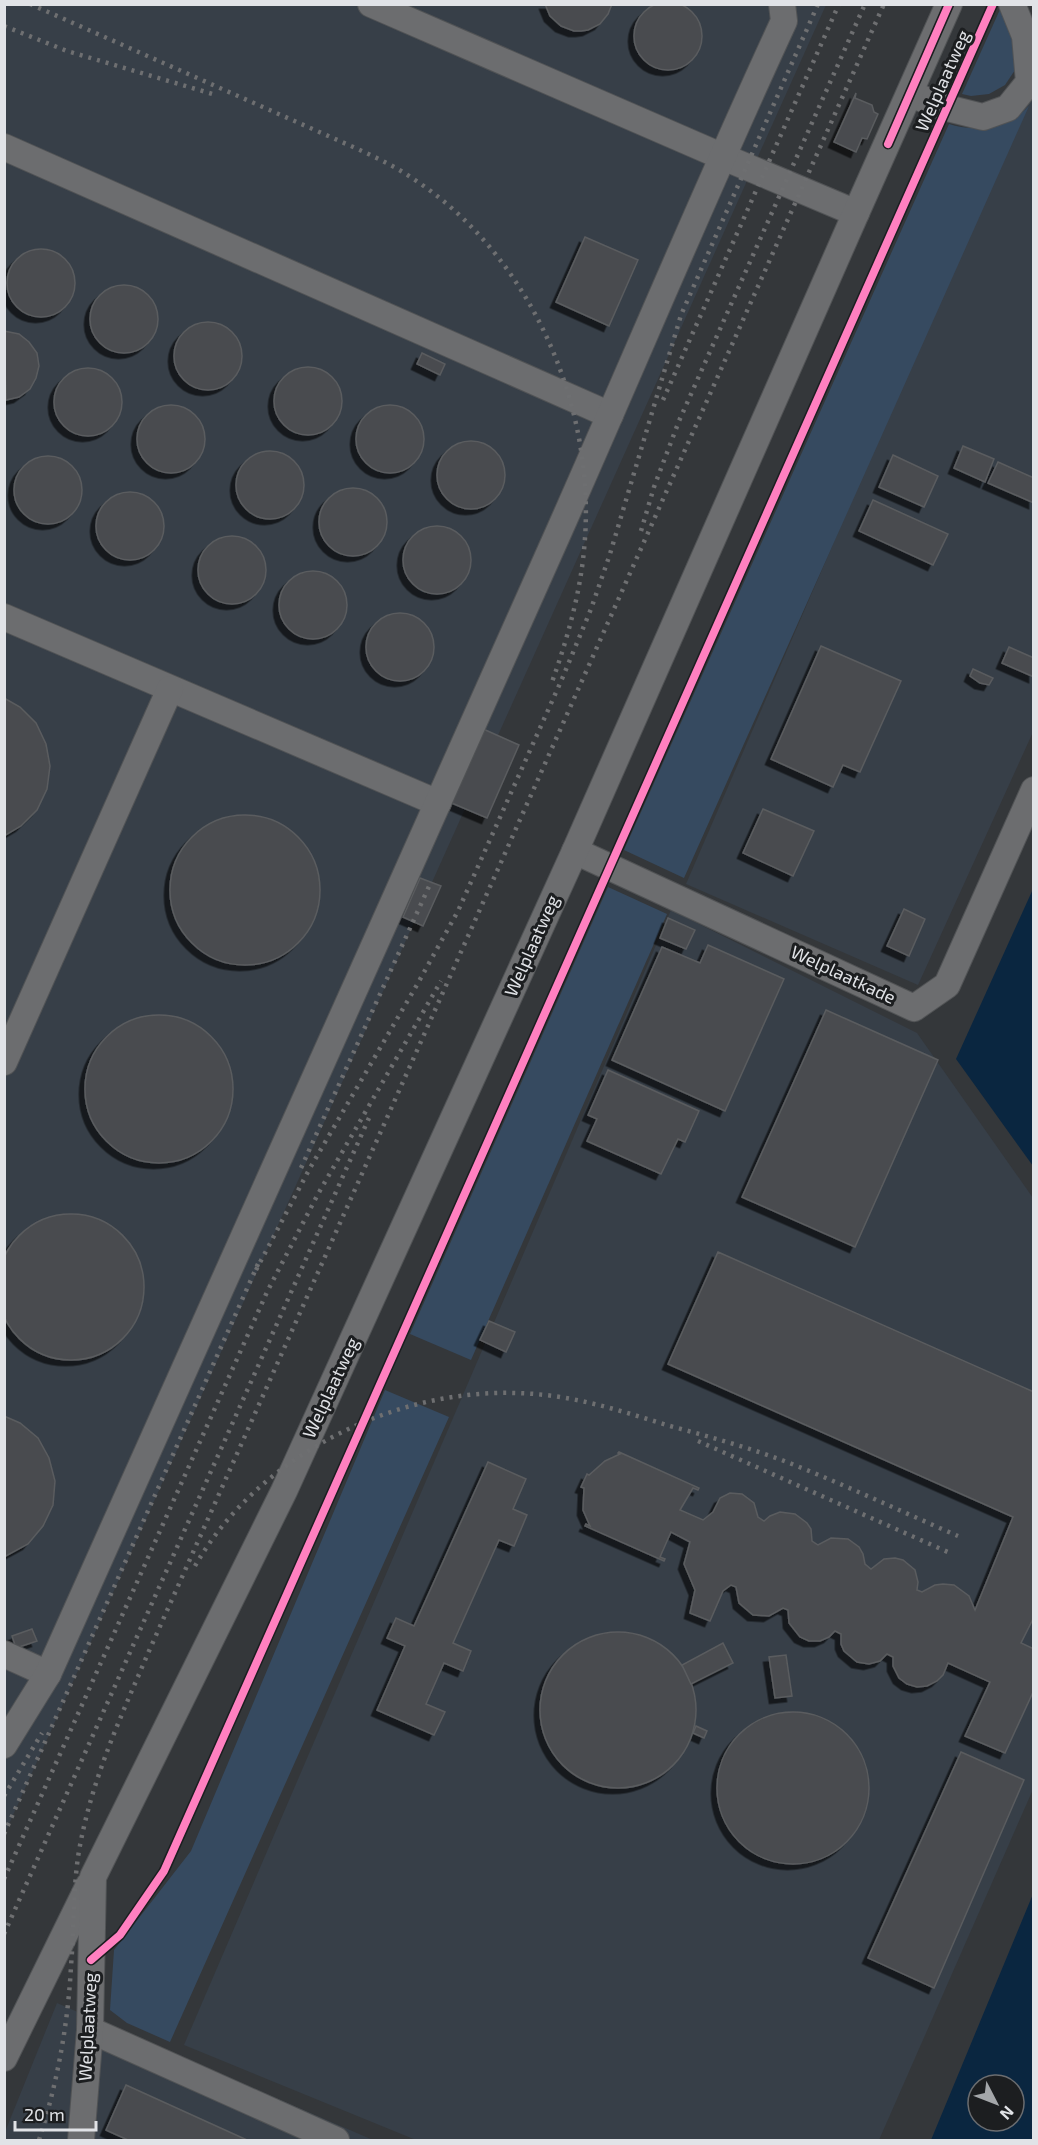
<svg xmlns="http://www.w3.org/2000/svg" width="1038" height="2145" font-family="'Exo 2',sans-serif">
<defs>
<filter id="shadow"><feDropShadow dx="-5.5" dy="5.5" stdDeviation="0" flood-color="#0009"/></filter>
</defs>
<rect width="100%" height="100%" fill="#34373a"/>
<g fill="#373f48">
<path d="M 5,5 L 826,5 L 5,1833 Z"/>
<path d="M 1033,82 L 1033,732 L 918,985 L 686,884 Z"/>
<path d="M 671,910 L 917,1033 L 1033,1198 L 1034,1787 L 879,2140 L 416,2140 L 184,2045 Z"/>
<path d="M 57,2003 L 373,2140 L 5,2140 L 5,2132 Z"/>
</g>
<g fill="#364a60">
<path d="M 1002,5 L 1016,33 L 1015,70 L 1005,85 L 989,94 L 971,96 L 962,94 Z"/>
<path d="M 1029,106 L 684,878 L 624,850 L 949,124 C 975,133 1009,127 1029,106 Z"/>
<path d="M 608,887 L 667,914 L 471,1360 L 410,1334 Z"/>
<path d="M 385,1390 L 449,1417 L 170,2042 L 127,2023 L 110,2010 L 114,1950 L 191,1851 Z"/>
</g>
<g fill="#0a2640" fill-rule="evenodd">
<path d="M 1033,889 L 1033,1166 L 956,1059 Z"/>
<path d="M 1033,1894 L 1033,2140 L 931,2140 ZM 978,2085 L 1014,2085 L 1014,2121 L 978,2121 Z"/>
</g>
<g fill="#4a4c4f" stroke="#5a5c5f" stroke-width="1.5" filter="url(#shadow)">
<circle cx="668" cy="36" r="34"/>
<path d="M 545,4 L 612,4 L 608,14 L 600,24 L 588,30 L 581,31 L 574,31 L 561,26 L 550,16 Z"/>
<path d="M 856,93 L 855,98 L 872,105 L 874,112 L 878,114 L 867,139 L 862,138 L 856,152 L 834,142 Z"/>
<path d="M 585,237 L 638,260 L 609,326 L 556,302 Z"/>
<circle cx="41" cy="283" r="34"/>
<circle cx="124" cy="319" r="34"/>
<circle cx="208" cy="356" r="34"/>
<path d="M 4,331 L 19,334 L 29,342 L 37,353 L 39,366 L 36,378 L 30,389 L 19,397 L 6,400 Z"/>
<path d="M 422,353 L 445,364 L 440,375 L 417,364 Z"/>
<circle cx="308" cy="401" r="34"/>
<circle cx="88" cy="402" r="34"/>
<circle cx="171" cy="439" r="34"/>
<circle cx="390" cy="439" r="34"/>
<circle cx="471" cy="475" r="34"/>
<path d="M 963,446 L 994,459 L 985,482 L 954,468 Z"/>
<circle cx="270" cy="485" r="34"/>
<path d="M 893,455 L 938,476 L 924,507 L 879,487 Z"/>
<circle cx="48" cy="490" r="34"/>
<path d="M 998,462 L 1034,478 L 1034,503 L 988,483 Z"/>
<circle cx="353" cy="522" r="34"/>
<circle cx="130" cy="526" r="34"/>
<path d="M 873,500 L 948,534 L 933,565 L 859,531 Z"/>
<circle cx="437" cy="560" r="34"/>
<circle cx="232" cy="570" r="34"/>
<circle cx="313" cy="605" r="34"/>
<circle cx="400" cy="647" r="34"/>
<path d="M 821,646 L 901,681 L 860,772 L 843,765 L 833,787 L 771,759 Z"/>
<path d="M 1009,647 L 1034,658 L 1034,677 L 1002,663 Z"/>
<path d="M 973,669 L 993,678 L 989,685 L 980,683 L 970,676 Z"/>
<path d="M 4,698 L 20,707 L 36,723 L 46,744 L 50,766 L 47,789 L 37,810 L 21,826 L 4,836 Z"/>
<path d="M 481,728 L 519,745 L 487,818 L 447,801 Z"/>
<path d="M 763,809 L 814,831 L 793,876 L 743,853 Z"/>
<circle cx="245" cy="890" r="75"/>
<path d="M 420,878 L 441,886 L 423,926 L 403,917 Z"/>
<path d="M 904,909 L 925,919 L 909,956 L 887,946 Z"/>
<path d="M 668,918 L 695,930 L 686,949 L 660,938 Z"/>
<path d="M 708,945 L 784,979 L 725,1111 L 612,1060 L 662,947 L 700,963 Z"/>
<path d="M 826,1010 L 938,1060 L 855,1247 L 742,1197 Z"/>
<circle cx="159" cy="1089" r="74"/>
<path d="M 608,1070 L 699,1111 L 685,1142 L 678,1139 L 661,1174 L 587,1141 L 597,1119 L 588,1115 Z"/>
<circle cx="71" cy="1287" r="73"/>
<path d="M 718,1252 L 1034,1392 L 1034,1617 L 1021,1643 L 1034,1649 L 1034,1690 L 1005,1753 L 965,1736 L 990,1682 L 948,1663 L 943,1675 L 937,1681 L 927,1686 L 917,1687 L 907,1684 L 899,1678 L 893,1666 L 893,1657 L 887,1654 L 880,1661 L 869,1664 L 857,1662 L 844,1651 L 841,1644 L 841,1634 L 835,1631 L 829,1637 L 820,1641 L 809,1641 L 800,1637 L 789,1623 L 788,1610 L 783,1608 L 769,1616 L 753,1615 L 739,1603 L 736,1587 L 731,1585 L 723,1591 L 710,1621 L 690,1613 L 695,1590 L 684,1564 L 690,1542 L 671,1532 L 660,1557 L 665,1559 L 664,1561 L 585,1526 L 586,1524 L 590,1526 L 583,1510 L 584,1488 L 581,1487 L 587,1474 L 589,1475 L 605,1461 L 620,1454 L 618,1453 L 619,1452 L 699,1488 L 698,1490 L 693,1488 L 680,1510 L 703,1520 L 713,1512 L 720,1498 L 730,1493 L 742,1494 L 754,1503 L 758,1517 L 764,1521 L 770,1516 L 780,1512 L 795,1514 L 807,1523 L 811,1529 L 812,1541 L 818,1545 L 831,1538 L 848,1539 L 859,1547 L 863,1554 L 865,1564 L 871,1569 L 884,1559 L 895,1558 L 903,1560 L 915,1570 L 918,1582 L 917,1590 L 922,1592 L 935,1585 L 943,1584 L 954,1585 L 969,1596 L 975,1610 L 1013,1517 L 668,1364 Z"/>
<path d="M 489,1321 L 515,1332 L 506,1352 L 480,1340 Z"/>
<path d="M 4,1416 L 20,1423 L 38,1438 L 49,1458 L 55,1481 L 53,1505 L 43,1526 L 28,1544 L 4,1557 Z"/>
<path d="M 488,1462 L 526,1479 L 513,1509 L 527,1515 L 514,1546 L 499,1540 L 453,1643 L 471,1651 L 463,1671 L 444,1663 L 426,1704 L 445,1712 L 434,1735 L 377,1710 L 405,1646 L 387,1638 L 396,1618 L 414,1626 Z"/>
<path d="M 32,1629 L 37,1641 L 16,1648 L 12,1636 Z"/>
<circle cx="618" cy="1710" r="78"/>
<path d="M 723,1643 L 733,1663 L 691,1684 L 682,1665 Z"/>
<path d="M 786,1655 L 792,1696 L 775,1698 L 769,1657 Z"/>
<circle cx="793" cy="1788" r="76"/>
<path d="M 696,1726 L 707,1731 L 704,1738 L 693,1733 Z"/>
<path d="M 961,1752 L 1024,1780 L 934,1988 L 868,1958 Z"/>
<path d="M 126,2085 L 247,2140 L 128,2140 L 106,2130 Z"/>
</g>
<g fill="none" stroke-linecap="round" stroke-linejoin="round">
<defs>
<g id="minor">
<path d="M 371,4 L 721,156 L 856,213"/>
<path d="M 910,94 L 947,108 L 983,117 L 1008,108 L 1029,82 L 1025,36 L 1012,4"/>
<path d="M 4,147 L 610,415"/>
<path d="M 4,617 L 438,803"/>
<path d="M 575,851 L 914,1008 L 947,985 L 1034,790"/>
<path d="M 4,1062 L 170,689"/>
<path d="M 4,1654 L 48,1674"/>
<path d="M 4,1745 L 48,1674 C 219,1292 390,911 560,529 C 635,360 706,189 784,21 L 782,4"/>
<path d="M 90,2030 L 336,2140"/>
<path d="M 4,2058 L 89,1885"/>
<path d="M 81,2140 L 90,2030 L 93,1877 L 284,1491 L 575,851 L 856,213 L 949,4"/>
</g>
</defs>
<use href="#minor" stroke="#515355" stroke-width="28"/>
<use href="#minor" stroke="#6c6d6f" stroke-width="26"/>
<g stroke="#6e6f71" stroke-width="4.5" stroke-dasharray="3 6" stroke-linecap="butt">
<path d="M 30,4 L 351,146 C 373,156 395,166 415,180 C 533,258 598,411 584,550 C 580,594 567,640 552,682"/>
<path d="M 4,26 L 67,51 L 216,95"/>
<path d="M 663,400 L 839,4"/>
<path d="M 641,531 L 654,487 L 679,421 L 865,4"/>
<path d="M 301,1168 L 431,882"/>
<path d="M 256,1270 L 310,1168 L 418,983 L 458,911 L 562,679 L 591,609 L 610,554 L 681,315 L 818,4"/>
<path d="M 698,1441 L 950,1553"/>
<path d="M 195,1566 C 224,1515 269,1473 320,1444 C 392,1402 478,1384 560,1397 C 598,1403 634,1415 670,1426 C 707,1436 743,1446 779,1459 C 839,1482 898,1510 958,1536"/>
<path d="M 4,1796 L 42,1733"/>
<path d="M 4,1834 L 258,1264"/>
<path d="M 4,1879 L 267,1292 L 318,1194 L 441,981"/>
<path d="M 4,1934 L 369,1118"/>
<path d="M 39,2140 C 57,2084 68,2025 71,1966 C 74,1930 73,1893 78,1857 C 90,1782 120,1719 149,1651 L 884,4"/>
</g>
<defs>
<g id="cycleway">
<path d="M 888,144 L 949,4"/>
<path d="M 91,1960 L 120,1935 L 164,1871 L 993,4"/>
</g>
</defs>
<use href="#cycleway" stroke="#1c1e20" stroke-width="11"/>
<use href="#cycleway" stroke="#ff80c0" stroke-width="8"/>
</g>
<g text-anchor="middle" stroke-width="6" stroke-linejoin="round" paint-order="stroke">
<g font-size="18" fill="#e1e3e7" stroke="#1c1e20">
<text transform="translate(943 81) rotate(-66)" y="6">Welplaatweg</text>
<text transform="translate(532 946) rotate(-66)" y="6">Welplaatweg</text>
<text transform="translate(843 975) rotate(25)" y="6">Welplaatkade</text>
<text transform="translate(331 1388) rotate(-65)" y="6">Welplaatweg</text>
<text transform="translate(88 2027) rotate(-87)" y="6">Welplaatweg</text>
</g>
</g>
<rect width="1038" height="2145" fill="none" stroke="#e1e3e7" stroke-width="12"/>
<g transform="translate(996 2103) rotate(132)"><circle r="28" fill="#1c1e20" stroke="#6b6d70" stroke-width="1.5"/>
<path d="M0-4.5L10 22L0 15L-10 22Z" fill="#a4a7aa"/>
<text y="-9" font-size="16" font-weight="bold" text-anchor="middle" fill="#e1e3e7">N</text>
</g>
<path d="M15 2121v9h81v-9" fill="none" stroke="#e1e3e7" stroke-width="3"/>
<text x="24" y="2121" font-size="18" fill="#e1e3e7" stroke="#1c1e20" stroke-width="4.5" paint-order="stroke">20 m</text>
</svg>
